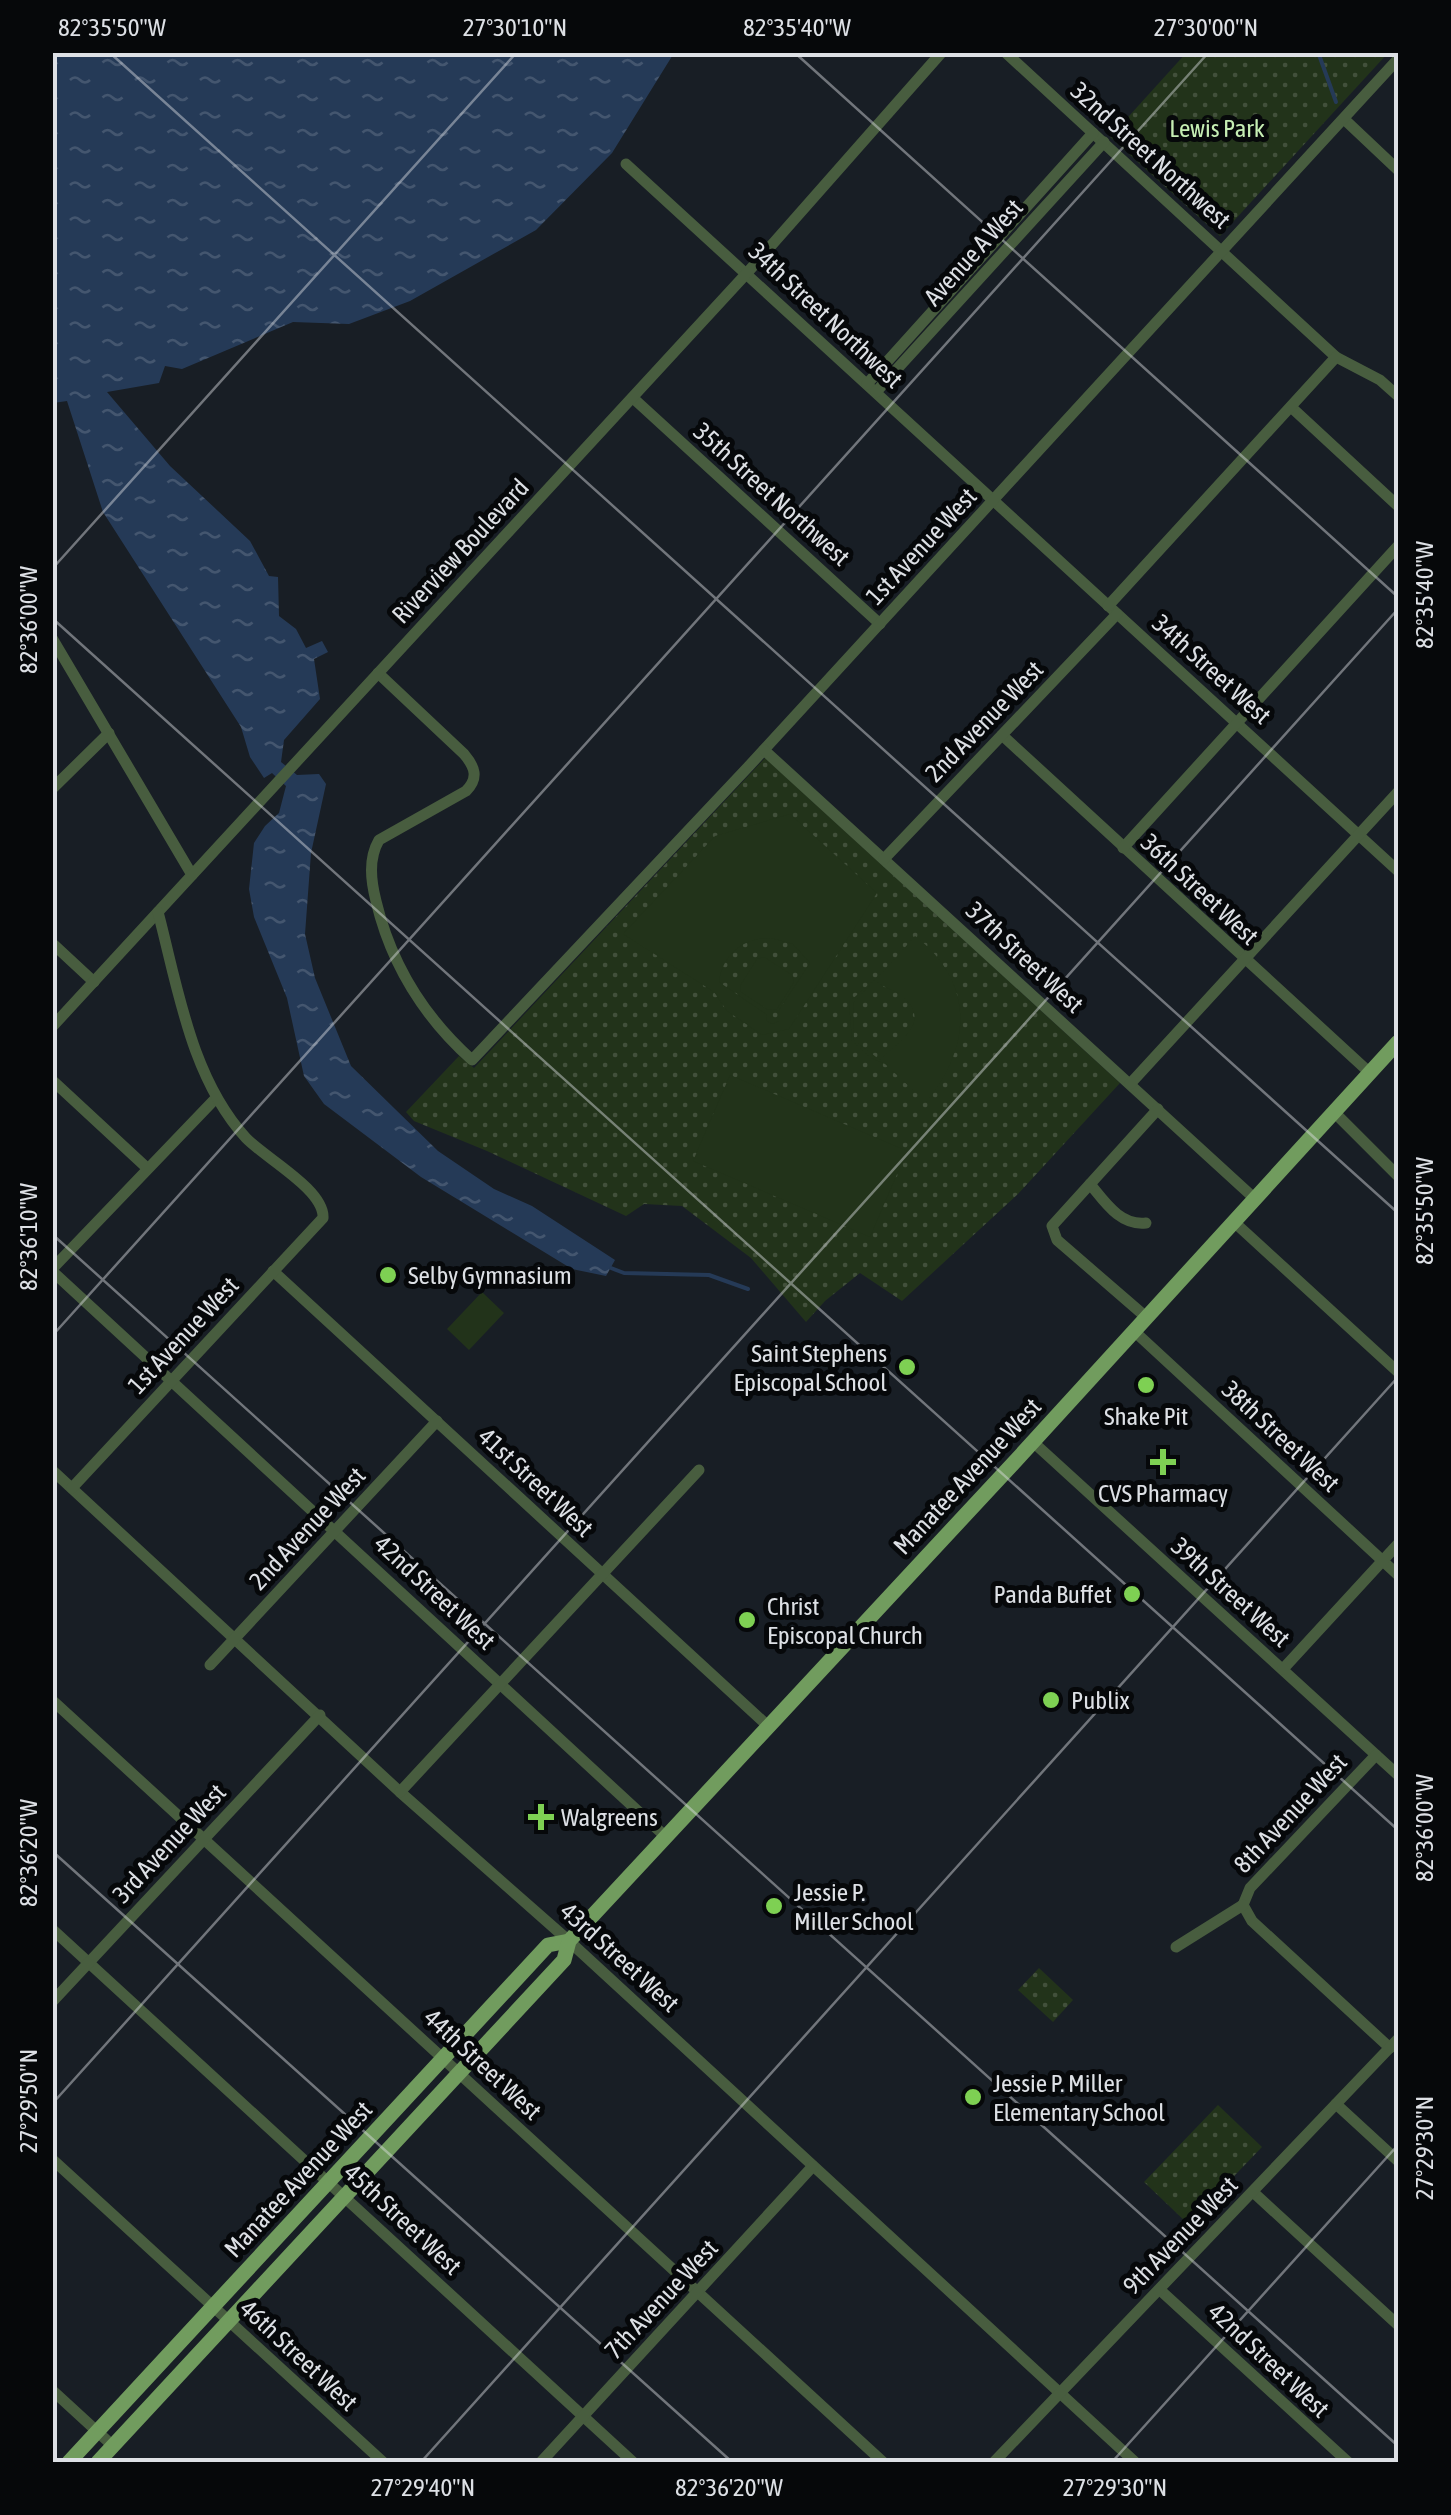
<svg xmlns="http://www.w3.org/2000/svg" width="1451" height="2515" font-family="'Asap Condensed',sans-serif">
<defs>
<pattern id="park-dots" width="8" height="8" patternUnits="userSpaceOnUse" patternTransform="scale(2.5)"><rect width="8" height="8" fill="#22331a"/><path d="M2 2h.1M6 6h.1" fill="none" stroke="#42503b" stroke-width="1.8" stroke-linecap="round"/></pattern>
<pattern id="water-ripples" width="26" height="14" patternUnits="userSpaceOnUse" patternTransform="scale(2.5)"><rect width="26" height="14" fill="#253a57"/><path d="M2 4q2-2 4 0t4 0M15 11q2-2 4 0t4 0" fill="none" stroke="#44566f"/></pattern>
</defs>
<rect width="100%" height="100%" fill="#181e25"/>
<g fill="url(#park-dots)">
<path d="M 1187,52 L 1388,52 L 1388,53 L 1220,236 L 1110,137 Z"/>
<path d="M 765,758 L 1120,1083 L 1018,1194 L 902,1301 L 860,1273 L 825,1301 L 806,1322 L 751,1258 L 682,1206 L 644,1204 L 626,1216 L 487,1151 L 414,1121 L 406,1112 L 459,1056 L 474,1068 Z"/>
<path d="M 1039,1968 L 1073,2000 L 1053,2022 L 1018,1990 Z"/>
<path d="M 1218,2105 L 1262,2147 L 1188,2224 L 1144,2182 Z"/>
</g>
<g fill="#22331a" fill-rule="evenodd">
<path d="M 790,814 L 877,893 L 789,1029 L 762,1035 L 727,1011 L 714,992 L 623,934 L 715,836 ZM 771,938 L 793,944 L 810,963 L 779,1010 L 779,1021 L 772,1024 L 767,1021 L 766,1014 L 719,982 C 723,954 743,938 771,938 Z"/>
<path d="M 915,936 C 975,982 972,1047 926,1102 L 885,1064 L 871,1058 L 852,1041 L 849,1002 L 883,972 ZM 875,980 C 883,988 894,989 902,996 C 935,1023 894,1044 880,1060 L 854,1040 L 853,1003 Z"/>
<path d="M 764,957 L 792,975 L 794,982 L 777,1009 L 768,1010 L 741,992 L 740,986 L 757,959 Z"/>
<path d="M 730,1075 L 907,1151 L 870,1237 L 693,1161 Z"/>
<path d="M 482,1292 L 504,1313 L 469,1350 L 447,1329 Z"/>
</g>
<path fill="url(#water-ripples)" d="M 53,53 L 674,53 L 612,153 L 536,230 L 410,301 L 349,324 L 293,322 L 182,369 L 165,366 L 159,383 L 107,392 L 170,466 L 250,541 L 269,576 L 278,577 L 279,616 L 296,629 L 306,648 L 322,641 L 328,652 L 314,659 L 320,699 L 284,740 L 281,762 L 297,775 L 319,774 L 326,784 L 311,853 L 305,934 L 315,978 L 351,1066 L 438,1151 L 494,1189 L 532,1206 L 615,1260 L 606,1276 L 572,1269 L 421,1177 L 324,1104 L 304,1076 L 287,998 L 254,917 L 249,889 L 254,843 L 265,826 L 279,813 L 286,786 L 272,773 L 264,778 L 250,757 L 241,727 L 103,512 L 67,401 L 53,403 Z"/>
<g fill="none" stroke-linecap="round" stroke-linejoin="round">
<g stroke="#253a57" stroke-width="4">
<path d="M 1318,52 L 1336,102"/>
<path d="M 611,1268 L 624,1273 L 709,1275 L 748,1289"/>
</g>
<g stroke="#485d3f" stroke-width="11">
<path d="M 1005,52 L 1336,357 L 1380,380 L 1398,396"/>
<path d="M 1344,119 L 1398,170"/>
<path d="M 626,164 L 1398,871"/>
<path d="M 867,384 L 1093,133"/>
<path d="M 876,392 L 1104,142"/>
<path d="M 633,398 L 880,624"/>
<path d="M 1291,407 L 1398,506"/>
<path d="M 1108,606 L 1336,357"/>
<path d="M 52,638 L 192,875"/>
<path d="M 378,673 L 464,754 C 475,767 479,778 466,791 L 379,840 C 368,859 371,881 376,901 C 391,964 424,1017 472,1060 L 749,766 L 1398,59"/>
<path d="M 1002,735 L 1370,1073"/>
<path d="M 764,750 L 1254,1198"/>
<path d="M 52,789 L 109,733"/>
<path d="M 1123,848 L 1398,546"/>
<path d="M 884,859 L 1117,614"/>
<path d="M 52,943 L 94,982"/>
<path d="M 52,1027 L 747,273 L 942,52"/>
<path d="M 52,1080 L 147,1168"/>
<path d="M 1130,1084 L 1398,792"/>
<path d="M 1334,1112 L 1398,1176"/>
<path d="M 1090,1184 C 1105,1202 1120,1226 1146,1223"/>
<path d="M 1233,1221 L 1398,1372"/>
<path d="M 52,1269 L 216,1098"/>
<path d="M 52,1271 L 666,1837"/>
<path d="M 273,1271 L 769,1727"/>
<path d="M 1146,1317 L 1057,1240 L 1052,1226 L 1158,1109"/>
<path d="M 1134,1331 L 1398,1575"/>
<path d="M 1033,1442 L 1398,1775"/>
<path d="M 52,1470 L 400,1792 L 569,1941 L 1135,2462"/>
<path d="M 72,1488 L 323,1218 C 325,1190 265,1158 246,1138 C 191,1078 178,988 158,912"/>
<path d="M 210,1665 L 437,1421"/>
<path d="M 1283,1669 L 1398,1544"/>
<path d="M 52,1700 L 883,2462"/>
<path d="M 400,1792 L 699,1470"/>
<path d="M 1243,1905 L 1252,1921 L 1390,2048"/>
<path d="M 1243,1905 L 1250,1888 L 1376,1755"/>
<path d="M 52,1929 L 633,2462"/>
<path d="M 1176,1947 L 1243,1905"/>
<path d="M 52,2002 L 320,1715"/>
<path d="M 1336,2104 L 1398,2161"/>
<path d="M 52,2159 L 383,2462"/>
<path d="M 1253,2192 L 1398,2325"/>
<path d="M 1160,2290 L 1348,2462"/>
<path d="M 52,2390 L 113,2446"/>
<path d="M 541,2462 L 813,2166"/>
<path d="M 994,2462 L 1398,2039"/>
</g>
<g stroke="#719c5e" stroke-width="15">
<path d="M 69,2462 L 548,1945 L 569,1941"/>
<path d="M 98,2462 L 564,1960 L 569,1941 L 1021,1455 L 1398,1042"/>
</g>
</g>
<path fill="none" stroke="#dde0e5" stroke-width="2.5" stroke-opacity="0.45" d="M 109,52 L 1398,1213M 794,52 L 1398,597M 52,569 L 517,52M 52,618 L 1398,1830M 52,1234 L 1398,2446M 52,1336 L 1209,52M 52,1851 L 732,2462M 52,2104 L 1398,609M 421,2462 L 1398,1377M 1112,2462 L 1398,2145"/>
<g fill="#7ed053" stroke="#06080a" stroke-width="4">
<circle cx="388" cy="1275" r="10"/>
<circle cx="907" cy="1367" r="10"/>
<circle cx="1146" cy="1385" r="10"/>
<path d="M1158 1447h10v10h10v10h-10v10h-10v-10h-10v-10h10z"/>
<circle cx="1132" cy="1594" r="10"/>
<circle cx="747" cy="1620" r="10"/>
<circle cx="1051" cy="1700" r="10"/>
<path d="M536 1802h10v10h10v10h-10v10h-10v-10h-10v-10h10z"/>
<circle cx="774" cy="1906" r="10"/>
<circle cx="973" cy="2097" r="10"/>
</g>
<g text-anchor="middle" stroke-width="10" stroke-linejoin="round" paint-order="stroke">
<g font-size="25" fill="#c6eeb4" stroke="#06080a">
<text x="1217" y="137">Lewis Park</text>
</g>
<g font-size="25" fill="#dde0e5" stroke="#06080a">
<text transform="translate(1151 155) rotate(42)" y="9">32nd Street Northwest</text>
<text transform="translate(973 252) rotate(-48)" y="9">Avenue A West</text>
<text transform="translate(826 315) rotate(43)" y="9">34th Street Northwest</text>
<text transform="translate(772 494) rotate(42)" y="9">35th Street Northwest</text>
<text transform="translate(921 546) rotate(-47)" y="9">1st Avenue West</text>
<text transform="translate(460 551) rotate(-47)" y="9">Riverview Boulevard</text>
<text transform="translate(1212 669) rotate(42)" y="9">34th Street West</text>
<text transform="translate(984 721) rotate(-46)" y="9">2nd Avenue West</text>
<text transform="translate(1200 889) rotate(43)" y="9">36th Street West</text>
<text transform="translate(1025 957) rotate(43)" y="9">37th Street West</text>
<text transform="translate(183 1335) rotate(-47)" y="9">1st Avenue West</text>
<text transform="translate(1281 1436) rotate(43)" y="9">38th Street West</text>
<text transform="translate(967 1476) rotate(-47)" y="9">Manatee Avenue West</text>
<text transform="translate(536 1482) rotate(43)" y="9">41st Street West</text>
<text transform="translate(307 1528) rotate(-47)" y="9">2nd Avenue West</text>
<text transform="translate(435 1592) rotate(43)" y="9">42nd Street West</text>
<text transform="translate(1231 1592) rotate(42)" y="9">39th Street West</text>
<text transform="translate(1290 1813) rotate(-47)" y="9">8th Avenue West</text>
<text transform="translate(169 1843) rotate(-47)" y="9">3rd Avenue West</text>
<text transform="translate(620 1957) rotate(42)" y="9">43rd Street West</text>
<text transform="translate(483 2064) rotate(43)" y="9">44th Street West</text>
<text transform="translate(298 2179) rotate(-47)" y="9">Manatee Avenue West</text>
<text transform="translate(403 2219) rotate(43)" y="9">45th Street West</text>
<text transform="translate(1180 2235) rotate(-46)" y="9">9th Avenue West</text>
<text transform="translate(661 2299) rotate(-47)" y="9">7th Avenue West</text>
<text transform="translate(299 2355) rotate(43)" y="9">46th Street West</text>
<text transform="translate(1269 2360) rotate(43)" y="9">42nd Street West</text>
</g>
<g font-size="25" fill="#dde0e5" stroke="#06080a" text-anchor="start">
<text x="408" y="1284">Selby Gymnasium</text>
<text x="887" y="1362" text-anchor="end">Saint Stephens<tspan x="887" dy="29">Episcopal School</tspan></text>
<text x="1146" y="1425" text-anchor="middle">Shake Pit</text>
<text x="1163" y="1502" text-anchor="middle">CVS Pharmacy</text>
<text x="1112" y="1603" text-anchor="end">Panda Buffet</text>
<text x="767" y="1615">Christ<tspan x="767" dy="29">Episcopal Church</tspan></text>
<text x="1071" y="1709">Publix</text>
<text x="561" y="1826">Walgreens</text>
<text x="794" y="1901">Jessie P.<tspan x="794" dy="29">Miller School</tspan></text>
<text x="993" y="2092">Jessie P. Miller<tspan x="993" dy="29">Elementary School</tspan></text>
</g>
</g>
<rect width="1451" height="2515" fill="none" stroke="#06080a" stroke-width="110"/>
<rect x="55" y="55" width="1341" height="2405" fill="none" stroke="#dde0e5" stroke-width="4"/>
<g font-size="25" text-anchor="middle" fill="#dde0e5">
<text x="112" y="36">82°35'50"W</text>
<text x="515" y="36">27°30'10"N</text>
<text x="797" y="36">82°35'40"W</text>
<text x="1206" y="36">27°30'00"N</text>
<text transform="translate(1424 595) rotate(-90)" y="9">82°35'40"W</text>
<text transform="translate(28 620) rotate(-90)" y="9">82°36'00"W</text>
<text transform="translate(1424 1211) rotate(-90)" y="9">82°35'50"W</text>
<text transform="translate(28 1237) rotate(-90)" y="9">82°36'10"W</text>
<text transform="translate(1424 1828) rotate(-90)" y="9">82°36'00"W</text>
<text transform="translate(28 1853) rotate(-90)" y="9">82°36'20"W</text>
<text transform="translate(28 2101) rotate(-90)" y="9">27°29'50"N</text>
<text transform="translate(1424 2148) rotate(-90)" y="9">27°29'30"N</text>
<text x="423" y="2496">27°29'40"N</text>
<text x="729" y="2496">82°36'20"W</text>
<text x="1115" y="2496">27°29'30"N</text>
</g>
</svg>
